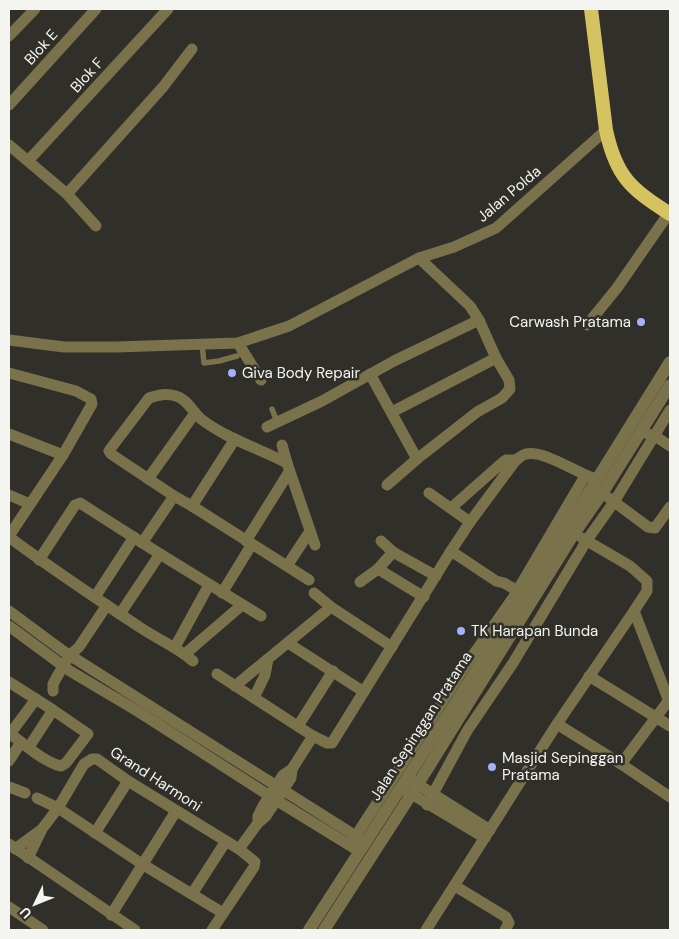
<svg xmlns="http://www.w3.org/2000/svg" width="679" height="939" font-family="'DM Sans',sans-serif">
<rect width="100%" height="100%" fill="#302f2a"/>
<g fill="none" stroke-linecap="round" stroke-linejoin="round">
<g stroke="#7a724a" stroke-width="5.5">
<path d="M 202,344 L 204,363 L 219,361 L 237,356"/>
<path d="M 272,409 L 277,422"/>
</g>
<g stroke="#7a724a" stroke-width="11">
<path d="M 9,36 L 35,9"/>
<path d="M 9,105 L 96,9"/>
<path d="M 9,145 L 67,194 L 96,226"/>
<path d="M 28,161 L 168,9"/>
<path d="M 67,194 L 163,87 L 192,49"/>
<path d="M 419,258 L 454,247 L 496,228 L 606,130"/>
<path d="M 587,325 L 617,288 L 669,213"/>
<path d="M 9,340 L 64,347 L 116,347 L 238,343 L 289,326 L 419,258 L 470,306 L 479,320 L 394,361 L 322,401 L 267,427"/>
<path d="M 238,343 L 261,380"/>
<path d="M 9,373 L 76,391 L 91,399 L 92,404 L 63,455 L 9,536"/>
<path d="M 370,374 L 417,459 L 477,412 L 502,398 L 510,389 L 509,380 L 496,358 L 479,320"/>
<path d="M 392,412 L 496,358"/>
<path d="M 9,434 L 63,455"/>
<path d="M 648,434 L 655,436 L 670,446"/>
<path d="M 282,445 L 287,463"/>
<path d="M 148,479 L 195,413"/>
<path d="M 387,485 L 417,459"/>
<path d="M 429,493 L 470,522"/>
<path d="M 9,495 L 30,504"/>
<path d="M 609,498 L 648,527 L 655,528 L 670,507"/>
<path d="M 192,506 L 235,439"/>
<path d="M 451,508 L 503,462 L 506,460 L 516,460"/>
<path d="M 9,537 C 52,569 97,599 141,628 C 159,640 177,647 193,661"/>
<path d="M 582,538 L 630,566 L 647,581 L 647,591 L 634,611 L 670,704"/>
<path d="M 246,541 L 289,472"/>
<path d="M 381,541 L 393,552"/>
<path d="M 142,543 L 174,496"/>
<path d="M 451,551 L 496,581 L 504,583 L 523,594"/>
<path d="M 39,560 L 75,505 L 80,503 L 160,554 L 261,616"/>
<path d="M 287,566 L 310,531"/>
<path d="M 309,580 L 192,506 L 174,496 L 111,454 L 109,451 L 111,448 L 149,398 C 158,395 166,393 176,396 C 187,399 192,411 201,419 C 227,439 258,448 287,463 L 315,545"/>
<path d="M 360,582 L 378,569"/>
<path d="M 222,593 L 252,544"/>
<path d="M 314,593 L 331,607"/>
<path d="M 95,597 L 134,537"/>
<path d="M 424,597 L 378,569 L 393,552 L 436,576"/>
<path d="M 9,611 L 63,651 L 362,840"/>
<path d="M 120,614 L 160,554"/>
<path d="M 9,626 L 70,671 L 139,712 L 276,800 L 354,848"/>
<path d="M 288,643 L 364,692"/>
<path d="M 175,647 L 209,585"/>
<path d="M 185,654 L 242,605"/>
<path d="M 217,674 L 313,736 L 327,743 L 332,743 L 451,551 L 470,522 L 516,460 C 519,458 522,455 526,454 C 545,450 578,474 596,479"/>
<path d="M 589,676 L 670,726"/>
<path d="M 9,682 L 53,710 L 88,734 L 66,763 L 61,766 C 45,763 23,743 9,733"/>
<path d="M 235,686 L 331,607 L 392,647"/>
<path d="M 53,691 L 53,684 L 63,666 L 70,655 L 79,647 L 107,605"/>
<path d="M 254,698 L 265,675 L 268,659"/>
<path d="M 557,724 L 621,764 L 670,797"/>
<path d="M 298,726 L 333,671"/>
<path d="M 10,734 L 36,699"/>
<path d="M 29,747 L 53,710"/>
<path d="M 9,761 L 21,742"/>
<path d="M 621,764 L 669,700"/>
<path d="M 411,780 L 490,830"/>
<path d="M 9,787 L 25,793"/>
<path d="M 405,790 L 485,838"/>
<path d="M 37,798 L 58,808 L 142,864 L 223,913"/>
<path d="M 427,805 L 467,731 L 513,663 L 587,540 L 614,502 L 670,410"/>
<path d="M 258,823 L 258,816 L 263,806 L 283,775 L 292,769 L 313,736"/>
<path d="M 95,833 L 128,781"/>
<path d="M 9,844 L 135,930"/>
<path d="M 350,845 L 464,668 L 513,598 L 585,476"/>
<path d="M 15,849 L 41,830"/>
<path d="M 239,849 L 258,823 L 266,816 L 291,778 L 292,769"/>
<path d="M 28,858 L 42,829 L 58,808 L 84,764 L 92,759 L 97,759 L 128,781 L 239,849 L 255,862 L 254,867 L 212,930"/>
<path d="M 455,886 L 506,917 L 509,923 L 505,930"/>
<path d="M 192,894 L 226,841"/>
<path d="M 9,907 L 43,930"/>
<path d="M 111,915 L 176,811"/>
<path d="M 426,930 L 557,724 L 634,611"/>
</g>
<g stroke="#7a724a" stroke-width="12">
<path d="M 309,930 L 525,595 L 670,362"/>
<path d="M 324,930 L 418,784 L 573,535 L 603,492 L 670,385"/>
</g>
<path stroke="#d5c260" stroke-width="14" d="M 591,9 L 606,130 C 616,177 631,189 670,214"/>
</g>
<g fill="#a7b0fc" stroke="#302f2a" stroke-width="2">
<circle cx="641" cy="322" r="5"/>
<circle cx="232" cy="373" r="5"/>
<circle cx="461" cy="631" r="5"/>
<circle cx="492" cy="767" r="5"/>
</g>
<g text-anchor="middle" stroke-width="5" stroke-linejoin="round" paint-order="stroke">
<g font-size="15" fill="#f4f4f0" stroke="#302f2a">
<text transform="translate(41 47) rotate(-48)" y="5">Blok E</text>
<text transform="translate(87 75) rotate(-48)" y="5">Blok F</text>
<text transform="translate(509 194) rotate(-40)" y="5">Jalan Polda</text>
<text transform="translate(421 726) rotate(-57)" y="5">Jalan Sepinggan Pratama</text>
<text transform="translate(156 779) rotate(33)" y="5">Grand Harmoni</text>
</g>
<g font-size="15" fill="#f4f4f0" stroke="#302f2a" text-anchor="start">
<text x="631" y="327" text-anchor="end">Carwash Pratama</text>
<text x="242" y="378">Giva Body Repair</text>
<text x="471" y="636">TK Harapan Bunda</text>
<text x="502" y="763">Masjid Sepinggan<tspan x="502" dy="17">Pratama</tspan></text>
</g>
</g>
<rect width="679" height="939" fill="none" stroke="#f4f4f0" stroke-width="20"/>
<g transform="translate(35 904) rotate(227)" stroke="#302f2a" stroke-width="4" paint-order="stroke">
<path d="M0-4L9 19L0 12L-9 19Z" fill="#f4f4f0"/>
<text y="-8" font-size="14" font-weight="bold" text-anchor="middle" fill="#f4f4f0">U</text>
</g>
</svg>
